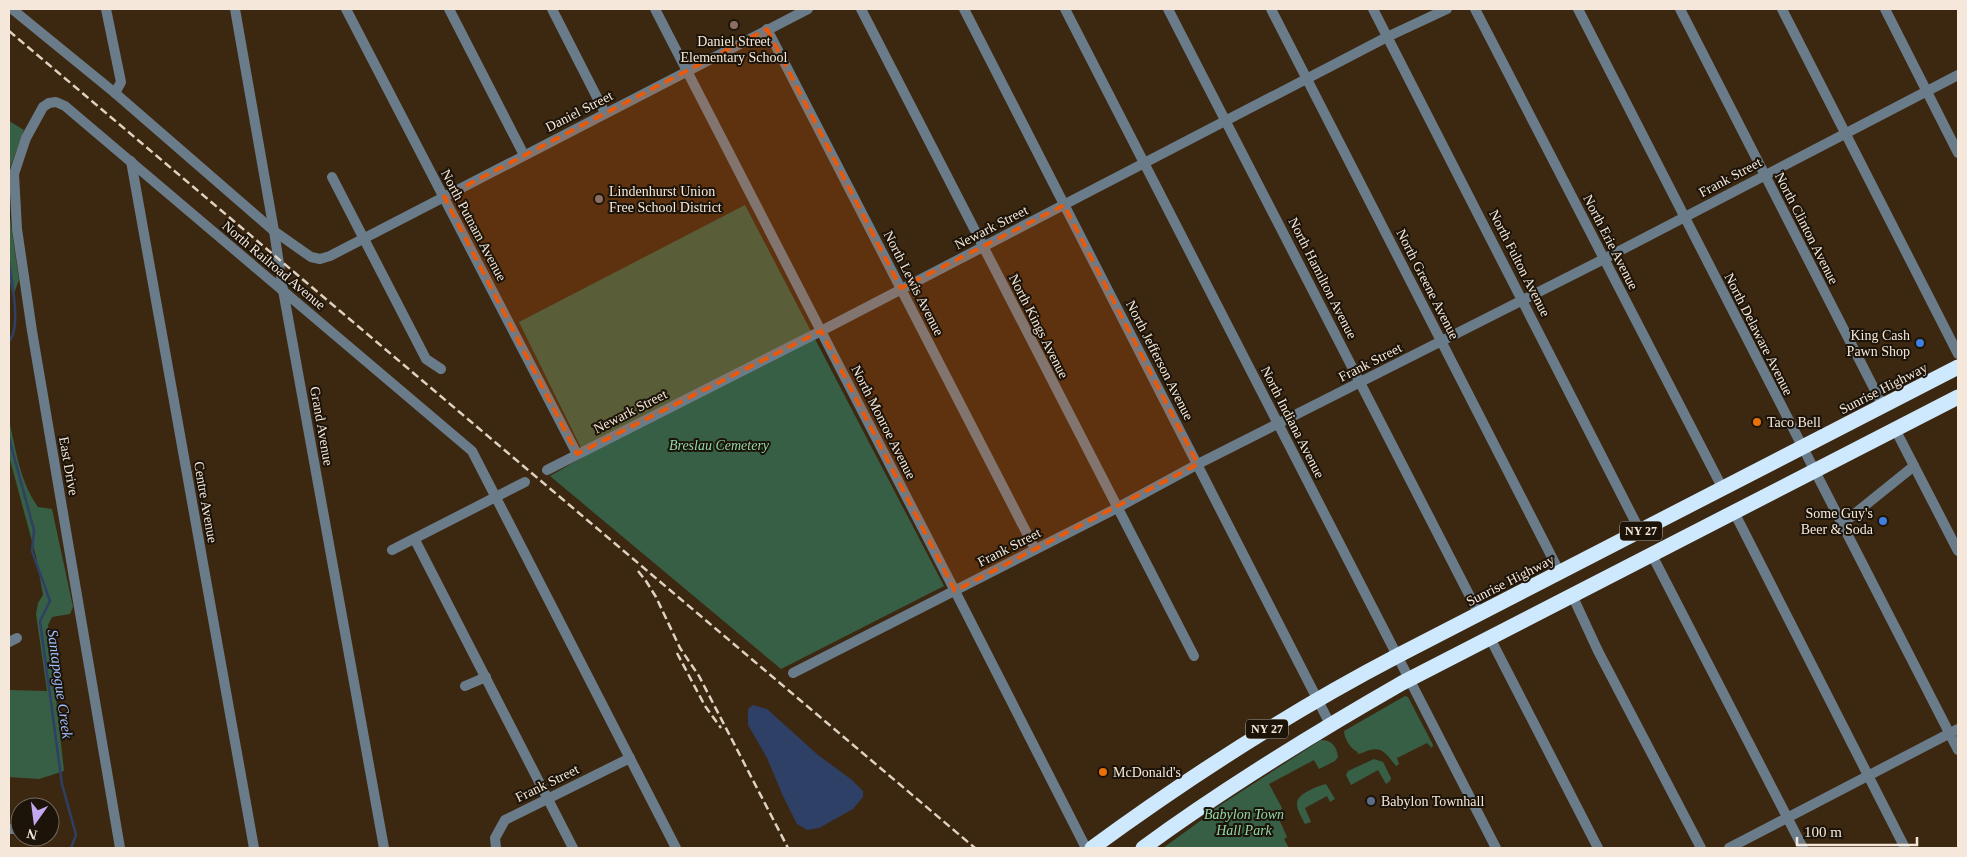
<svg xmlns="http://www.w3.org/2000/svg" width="1967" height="857" font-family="'Times New Roman',serif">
<rect width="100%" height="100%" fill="#3c2811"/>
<g fill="#365f45">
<path d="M 9,121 L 24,130 L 9,171 Z"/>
<path d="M 9,188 L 10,218 L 19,280 L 13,296 L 9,278 Z"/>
<path d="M 745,205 L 944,586 L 781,669 L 550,476 L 585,456 L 519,322 Z"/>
<path d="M 9,420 C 16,450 20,482 38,507 L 52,509 L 73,607 L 70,614 L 52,617 L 48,625 L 64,771 L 39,779 L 9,777 L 9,690 L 47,691 L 36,614 L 38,603 L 43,595 L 36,556 L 9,456 Z"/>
<path d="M 1405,696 L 1408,697 L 1433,745 L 1432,748 L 1427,743 L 1397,758 L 1399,764 L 1396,766 C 1389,758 1384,746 1370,750 C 1365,751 1362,754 1357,754 L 1358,752 C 1351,750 1344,738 1344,731 Z"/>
<path d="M 1321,740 C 1332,740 1337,747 1338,757 L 1335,761 L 1319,769 L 1314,760 L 1269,784 L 1282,808 L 1278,817 L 1287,837 L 1284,839 L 1289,848 L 1163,848 L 1203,819 L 1211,811 Z"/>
<path d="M 1374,759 L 1383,762 L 1391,778 L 1390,781 L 1386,784 L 1378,770 L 1351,785 L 1346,775 L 1348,771 Z"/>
<path d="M 1326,784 L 1335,799 L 1330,802 L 1327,796 L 1305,808 L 1311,822 L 1305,824 C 1302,818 1297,810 1297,804 C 1296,794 1318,786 1326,784 Z"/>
</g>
<path fill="#2e4065" d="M 753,705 L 767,709 L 818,755 L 852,780 L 863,791 L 863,797 L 853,809 L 819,828 L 807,830 L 797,824 L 783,796 L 767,758 L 748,725 L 748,709 Z"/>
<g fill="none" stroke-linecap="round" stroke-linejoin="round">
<g stroke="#2e4065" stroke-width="2.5">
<path d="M 9,262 C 11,280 22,328 9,341"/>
<path d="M 9,438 L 34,530 L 32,551 L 50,601 L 40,621 L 62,784 L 76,835 L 71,848"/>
</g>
<g stroke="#6a7c8a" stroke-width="10">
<path d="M 12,9 L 115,93 L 274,231 L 311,257 L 320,259 L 330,256 L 808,9"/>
<path d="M 106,9 L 121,82 L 115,93"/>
<path d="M 235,9 L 274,231 L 283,290 L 384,848"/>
<path d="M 346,9 L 577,454"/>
<path d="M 449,9 L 524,155"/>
<path d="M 552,9 L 605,113"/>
<path d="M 655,9 L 955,591 L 1086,848"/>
<path d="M 861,9 L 1194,656"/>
<path d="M 964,9 L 1330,724"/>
<path d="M 1065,9 L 1496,848"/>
<path d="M 1168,9 L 1479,614"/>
<path d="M 1271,9 L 1560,573"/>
<path d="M 1373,9 L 1640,531"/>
<path d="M 1475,9 L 1723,489"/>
<path d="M 1578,9 L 1958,750"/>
<path d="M 1680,9 L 1883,406"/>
<path d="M 1782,9 L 1958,354"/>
<path d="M 1885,9 L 1958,153"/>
<path d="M 767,29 L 1035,549"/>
<path d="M 131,161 L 254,848"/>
<path d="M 332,177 L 426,359 L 441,369"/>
<path d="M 1895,429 L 1958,551"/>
<path d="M 547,470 L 821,331 L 1387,37 L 1447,9"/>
<path d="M 1734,512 L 1905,848"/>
<path d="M 1842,524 L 1914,466"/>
<path d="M 415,540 L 573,848"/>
<path d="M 392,550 L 525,482"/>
<path d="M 1652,555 L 1803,848"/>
<path d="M 1572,595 L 1598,651 L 1701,848"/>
<path d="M 1490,638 L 1598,848"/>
<path d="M 9,642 L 17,638"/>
<path d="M 793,673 L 1117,508 L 1198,464 L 1604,259 L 1958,75"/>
<path d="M 465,686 L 486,677"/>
<path d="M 9,829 L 20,829"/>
<path d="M 50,831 L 52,831"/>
<path d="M 120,848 L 32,331 L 17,229 L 14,174 L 26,138 L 43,107 L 49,103 L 56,102 L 65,106 L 472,451 L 676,848"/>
<path d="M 496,848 L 495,838 L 505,820 L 630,758"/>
<path d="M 1729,848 L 1958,729"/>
</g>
<g stroke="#cee9fe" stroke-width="15">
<path d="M 1092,848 C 1189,777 1290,712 1397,656 L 1958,367"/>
<path d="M 1143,848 C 1226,787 1313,734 1402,683 L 1958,397"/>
</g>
<g stroke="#e0d2c3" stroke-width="2.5" stroke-dasharray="8 4" stroke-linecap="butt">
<path d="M 9,31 L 975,848"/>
<path d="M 638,571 L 646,581 L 656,597 L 680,648 L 699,676 L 788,848"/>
<path d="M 677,653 L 705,706 L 721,728"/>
</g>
</g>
<path fill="#e8590c" fill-opacity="0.2" stroke="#e8590c" stroke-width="4" stroke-dasharray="10 6" stroke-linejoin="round" d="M 767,29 L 901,288 L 1064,205 L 1198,464 L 955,591 L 821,331 L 577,454 L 444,197 Z"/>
<g fill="#8d6e63" stroke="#1c1309" stroke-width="2">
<circle cx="734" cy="25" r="5"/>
<circle cx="599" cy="199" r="5"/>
</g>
<g fill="#3f7fe0" stroke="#1c1309" stroke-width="2">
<circle cx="1920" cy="343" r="5"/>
<circle cx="1883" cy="521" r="5"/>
</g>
<g fill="#e8710a" stroke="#1c1309" stroke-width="2">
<circle cx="1757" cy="422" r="5"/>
<circle cx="1103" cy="772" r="5"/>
</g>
<circle fill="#5c6f8a" stroke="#1c1309" stroke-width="2" cx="1371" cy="801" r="5"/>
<g text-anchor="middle" stroke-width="4" stroke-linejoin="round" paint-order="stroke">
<g fill="#1c1309" stroke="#b4a89b" stroke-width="1">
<rect x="1620" y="521.5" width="42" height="19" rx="4"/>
<rect x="1246" y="719.5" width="42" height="19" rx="4"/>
</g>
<g font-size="12" font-weight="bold" fill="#f5e8da">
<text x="1641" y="535">NY 27</text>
<text x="1267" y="733">NY 27</text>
</g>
<g font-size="14" fill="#f5e8da" stroke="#1c1309" text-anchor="start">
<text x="734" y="46" text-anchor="middle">Daniel Street<tspan x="734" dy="16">Elementary School</tspan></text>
<text x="609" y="196">Lindenhurst Union<tspan x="609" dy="16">Free School District</tspan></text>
<text x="1910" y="340" text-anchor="end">King Cash<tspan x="1910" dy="16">Pawn Shop</tspan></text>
<text x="1767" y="427">Taco Bell</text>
<text x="1873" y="518" text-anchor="end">Some Guy's<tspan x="1873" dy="16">Beer &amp; Soda</tspan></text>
<text x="1113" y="777">McDonald's</text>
<text x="1381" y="806">Babylon Townhall</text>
</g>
<g font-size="14" fill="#f5e8da" stroke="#1c1309">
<text transform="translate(579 111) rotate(-27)" y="5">Daniel Street</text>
<text transform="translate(1730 177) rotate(-28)" y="5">Frank Street</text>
<text transform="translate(474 225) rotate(62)" y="5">North Putnam Avenue</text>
<text transform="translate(991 227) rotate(-27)" y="5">Newark Street</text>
<text transform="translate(1807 228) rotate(63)" y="5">North Clinton Avenue</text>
<text transform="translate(1611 242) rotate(63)" y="5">North Erie Avenue</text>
<text transform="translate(1520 263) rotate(63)" y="5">North Fulton Avenue</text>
<text transform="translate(274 265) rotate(40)" y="5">North Railroad Avenue</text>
<text transform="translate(1323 278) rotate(63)" y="5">North Hamilton Avenue</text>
<text transform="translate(914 283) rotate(63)" y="5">North Lewis Avenue</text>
<text transform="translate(1428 284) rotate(63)" y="5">North Greene Avenue</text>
<text transform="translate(1039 326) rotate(63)" y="5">North Kings Avenue</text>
<text transform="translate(1759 334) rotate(63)" y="5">North Delaware Avenue</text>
<text transform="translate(1160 360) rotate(63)" y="5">North Jefferson Avenue</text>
<text transform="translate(1370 362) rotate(-27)" y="5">Frank Street</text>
<text transform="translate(1883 388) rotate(-27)" y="5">Sunrise Highway</text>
<text transform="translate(630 411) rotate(-27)" y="5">Newark Street</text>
<text transform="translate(884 422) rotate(63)" y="5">North Monroe Avenue</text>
<text transform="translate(1293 422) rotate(63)" y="5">North Indiana Avenue</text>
<text transform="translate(322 426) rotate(80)" y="5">Grand Avenue</text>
<text transform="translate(69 466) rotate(80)" y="5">East Drive</text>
<text transform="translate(206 502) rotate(80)" y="5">Centre Avenue</text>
<text transform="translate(1009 547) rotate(-27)" y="5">Frank Street</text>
<text transform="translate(1510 580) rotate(-27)" y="5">Sunrise Highway</text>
<text transform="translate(547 783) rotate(-26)" y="5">Frank Street</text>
</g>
<g font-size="14" font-style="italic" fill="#91d9aa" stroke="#1c1309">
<text x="719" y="450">Breslau Cemetery</text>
<text x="1244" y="819">Babylon Town<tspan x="1244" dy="16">Hall Park</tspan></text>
</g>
<g font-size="15" font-style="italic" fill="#9ebfff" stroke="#1c1309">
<text transform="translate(60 684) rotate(82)" y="5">Santapogue Creek</text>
</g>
</g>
<rect width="1967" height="857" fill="none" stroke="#f5e8da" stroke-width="20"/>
<g transform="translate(35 822) rotate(194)"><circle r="24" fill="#1c1309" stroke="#73685d"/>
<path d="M0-4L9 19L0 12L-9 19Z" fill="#c2a8f2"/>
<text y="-8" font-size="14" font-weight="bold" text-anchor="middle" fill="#f5e8da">N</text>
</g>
<path d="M1797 837v8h120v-8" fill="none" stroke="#f5e8da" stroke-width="2.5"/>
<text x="1804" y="837" font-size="15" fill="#f5e8da" stroke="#1c1309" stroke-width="4" paint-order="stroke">100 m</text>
</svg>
